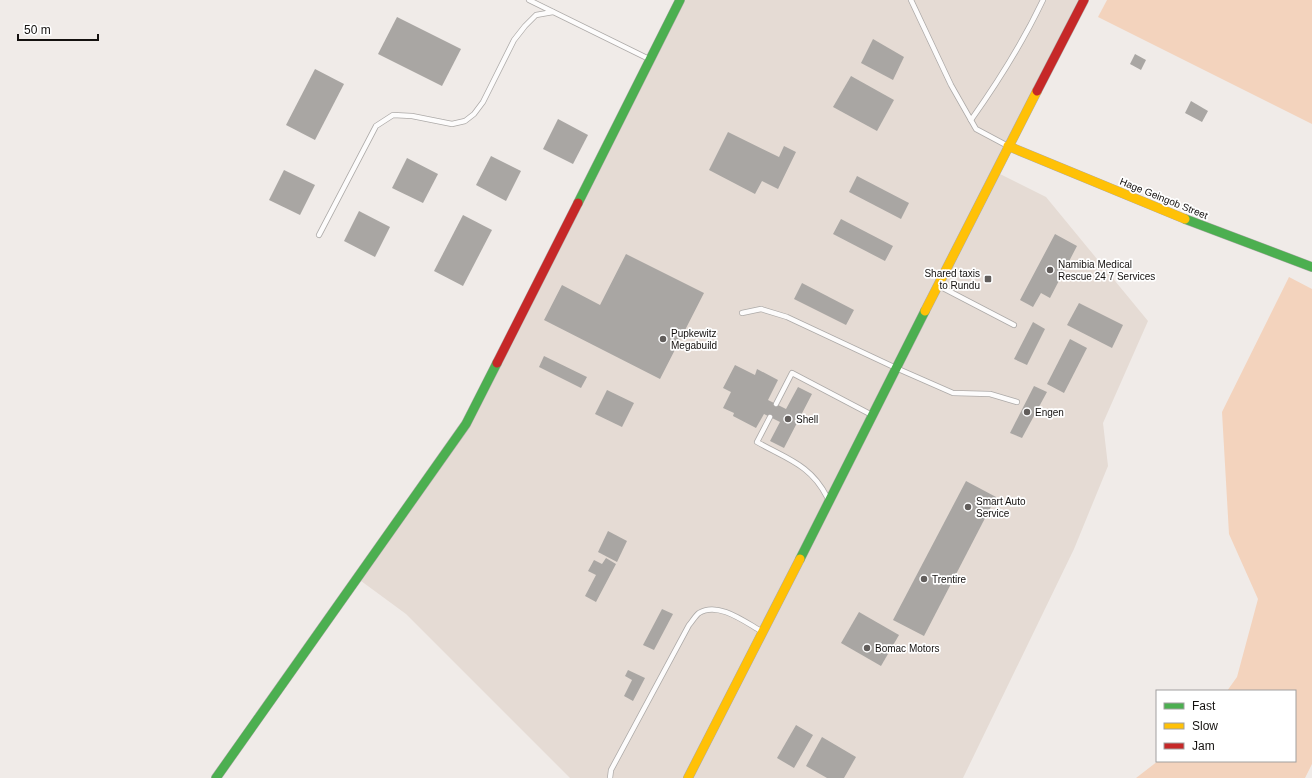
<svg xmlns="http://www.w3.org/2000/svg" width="1312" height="778" font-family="Helvetica,sans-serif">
<rect width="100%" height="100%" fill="#f0ebe8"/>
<path fill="#e5dbd4" d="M 680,0 L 1084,0 L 996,172 L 1046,197 L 1148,321 L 1103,423 L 1108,466 L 1074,549 L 963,778 L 570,778 L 406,614 L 357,578 L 466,424 Z"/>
<g fill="#f3d3bd">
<path d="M 1107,0 L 1312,0 L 1312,124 L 1098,17 Z"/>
<path d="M 1289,277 L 1312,289 L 1312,764 L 1305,778 L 1136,778 L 1158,761 L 1295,761 L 1295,691 L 1227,691 L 1237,677 L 1258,599 L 1229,534 L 1222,412 Z"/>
</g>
<g fill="#a9a6a3">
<path d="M 397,17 L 461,49 L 442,86 L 378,54 Z"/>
<path d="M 873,39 L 904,57 L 893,80 L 861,63 Z"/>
<path d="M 1135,54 L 1146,60 L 1141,70 L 1130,64 Z"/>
<path d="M 315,69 L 344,84 L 315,140 L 286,125 Z"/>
<path d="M 851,76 L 894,100 L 877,131 L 833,107 Z"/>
<path d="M 1191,101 L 1208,111 L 1202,122 L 1185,113 Z"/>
<path d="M 558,119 L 588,135 L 573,164 L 543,149 Z"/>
<path d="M 728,132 L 779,157 L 784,146 L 796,152 L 778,189 L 762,181 L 755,194 L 709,170 Z"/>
<path d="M 491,156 L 521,171 L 506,201 L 476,185 Z"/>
<path d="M 407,158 L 438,174 L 423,203 L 392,188 Z"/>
<path d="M 284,170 L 315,185 L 300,215 L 269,200 Z"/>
<path d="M 857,176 L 909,203 L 901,219 L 849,192 Z"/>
<path d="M 359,211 L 390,227 L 375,257 L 344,241 Z"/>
<path d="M 463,215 L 492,230 L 463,286 L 434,271 Z"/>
<path d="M 841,219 L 893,246 L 885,261 L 833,234 Z"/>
<path d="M 1055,234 L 1077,246 L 1050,298 L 1041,293 L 1033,307 L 1020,300 Z"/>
<path d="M 626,254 L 704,293 L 660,379 L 544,320 L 562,285 L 600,305 Z"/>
<path d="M 802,283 L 854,310 L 846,325 L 794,299 Z"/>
<path d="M 1079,303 L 1123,325 L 1112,348 L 1067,325 Z"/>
<path d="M 1033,322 L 1045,329 L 1027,365 L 1014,359 Z"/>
<path d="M 1070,339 L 1087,348 L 1064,393 L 1047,384 Z"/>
<path d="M 544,356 L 587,377 L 581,388 L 539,367 Z"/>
<path d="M 735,365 L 755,375 L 757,369 L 778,380 L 768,400 L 786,409 L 798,387 L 812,394 L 784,448 L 770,441 L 780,422 L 764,414 L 756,428 L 733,416 L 734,413 L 723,408 L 731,392 L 723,388 Z"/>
<path d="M 1034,386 L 1047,392 L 1022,438 L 1010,433 Z"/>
<path d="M 607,390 L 634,403 L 622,427 L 595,414 Z"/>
<path d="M 966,481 L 996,497 L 924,636 L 893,620 Z"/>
<path d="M 608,531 L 627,541 L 617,562 L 598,552 Z"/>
<path d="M 606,558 L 616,564 L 596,602 L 585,596 L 596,575 L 588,571 L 594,560 L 602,564 Z"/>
<path d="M 662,609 L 673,614 L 654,650 L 643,645 Z"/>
<path d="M 859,612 L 899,635 L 881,666 L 841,643 Z"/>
<path d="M 628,670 L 645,678 L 633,701 L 624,696 L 632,680 L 625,676 Z"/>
<path d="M 796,725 L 813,735 L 794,768 L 777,758 Z"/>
<path d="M 822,737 L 856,757 L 844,778 L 827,778 L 806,766 Z"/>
</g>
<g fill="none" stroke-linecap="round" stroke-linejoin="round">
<defs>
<g id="lane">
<path d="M 529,0 L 649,59"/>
<path d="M 911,0 L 951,85 L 976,129 L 1006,145"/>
<path d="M 971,120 C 998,82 1023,42 1043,0"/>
<path d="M 319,235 L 376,126 L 393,115 L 412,116 L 452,124 L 465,121 L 474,114 L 483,102 L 514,40 L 525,26 L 536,15 L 553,12"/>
<path d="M 941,287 L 1014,325"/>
<path d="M 742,313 L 761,309 L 787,317 L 896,368 L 953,393 L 990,394 L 1017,402"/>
<path d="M 776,404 L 792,373 L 870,414"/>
<path d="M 770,417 L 757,442 C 787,459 811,465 827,497"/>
<path d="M 610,778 L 611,770 L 689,625 C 692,622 695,616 699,613 C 718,601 745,622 761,631"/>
</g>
<g id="fast">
<path d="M 578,203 L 680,0"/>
<path d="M 1185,219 L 1312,267"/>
<path d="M 800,559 L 925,311"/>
<path d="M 216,778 L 466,424 L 497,363"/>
</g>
<g id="slow">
<path d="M 1008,146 L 1185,219"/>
<path d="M 925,311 L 1037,91"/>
<path d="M 688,778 L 800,559"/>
</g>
<g id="jam">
<path d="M 1037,91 L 1084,0"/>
<path d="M 497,363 L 578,203"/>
</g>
</defs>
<use href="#lane" stroke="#adaaa8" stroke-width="6"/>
<use href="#fast" stroke="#adaaa8" stroke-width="10"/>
<use href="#slow" stroke="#adaaa8" stroke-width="10"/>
<use href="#jam" stroke="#adaaa8" stroke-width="10"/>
<use href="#lane" stroke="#fdfcfc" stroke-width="4.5"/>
<use href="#fast" stroke="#4caf50" stroke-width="9"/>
<use href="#slow" stroke="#ffc107" stroke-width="9"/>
<use href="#jam" stroke="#c62828" stroke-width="9"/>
</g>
<g fill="#615d5b" stroke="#fff" stroke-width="1.5">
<circle cx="1050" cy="270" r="4"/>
<rect x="984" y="275" width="8" height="8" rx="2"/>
<circle cx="663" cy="339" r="4"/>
<circle cx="1027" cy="412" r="4"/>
<circle cx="788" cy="419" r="4"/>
<circle cx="968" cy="507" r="4"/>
<circle cx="924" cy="579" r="4"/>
<circle cx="867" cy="648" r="4"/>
</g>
<g text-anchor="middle" stroke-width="3.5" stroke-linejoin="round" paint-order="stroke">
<g font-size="10" fill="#14110f" stroke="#fff">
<text transform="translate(1164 198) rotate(22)" y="4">Hage Geingob Street</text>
</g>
<g font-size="10" fill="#14110f" stroke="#fff" text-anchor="start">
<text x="1058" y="268">Namibia Medical<tspan x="1058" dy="12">Rescue 24 7 Services</tspan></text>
<text x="980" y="277" text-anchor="end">Shared taxis<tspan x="980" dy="12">to Rundu</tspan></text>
<text x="671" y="337">Pupkewitz<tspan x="671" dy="12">Megabuild</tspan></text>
<text x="1035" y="416">Engen</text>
<text x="796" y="423">Shell</text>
<text x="976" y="505">Smart Auto<tspan x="976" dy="12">Service</tspan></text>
<text x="932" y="583">Trentire</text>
<text x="875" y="652">Bomac Motors</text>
</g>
</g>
<rect x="1156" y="690" width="140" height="72" fill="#ffffff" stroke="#a1a09f"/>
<rect x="1164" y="703" width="20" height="6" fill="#4caf50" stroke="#a1a09f"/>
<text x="1192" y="710" font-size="12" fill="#14110f">Fast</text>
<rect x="1164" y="723" width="20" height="6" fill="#ffc107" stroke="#a1a09f"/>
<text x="1192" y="730" font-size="12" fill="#14110f">Slow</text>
<rect x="1164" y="743" width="20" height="6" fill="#c62828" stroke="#a1a09f"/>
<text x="1192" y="750" font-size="12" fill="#14110f">Jam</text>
<path d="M18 34v6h80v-6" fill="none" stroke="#14110f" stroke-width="2"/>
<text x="24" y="34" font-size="12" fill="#14110f" stroke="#ffffff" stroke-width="3" paint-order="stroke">50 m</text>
</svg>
